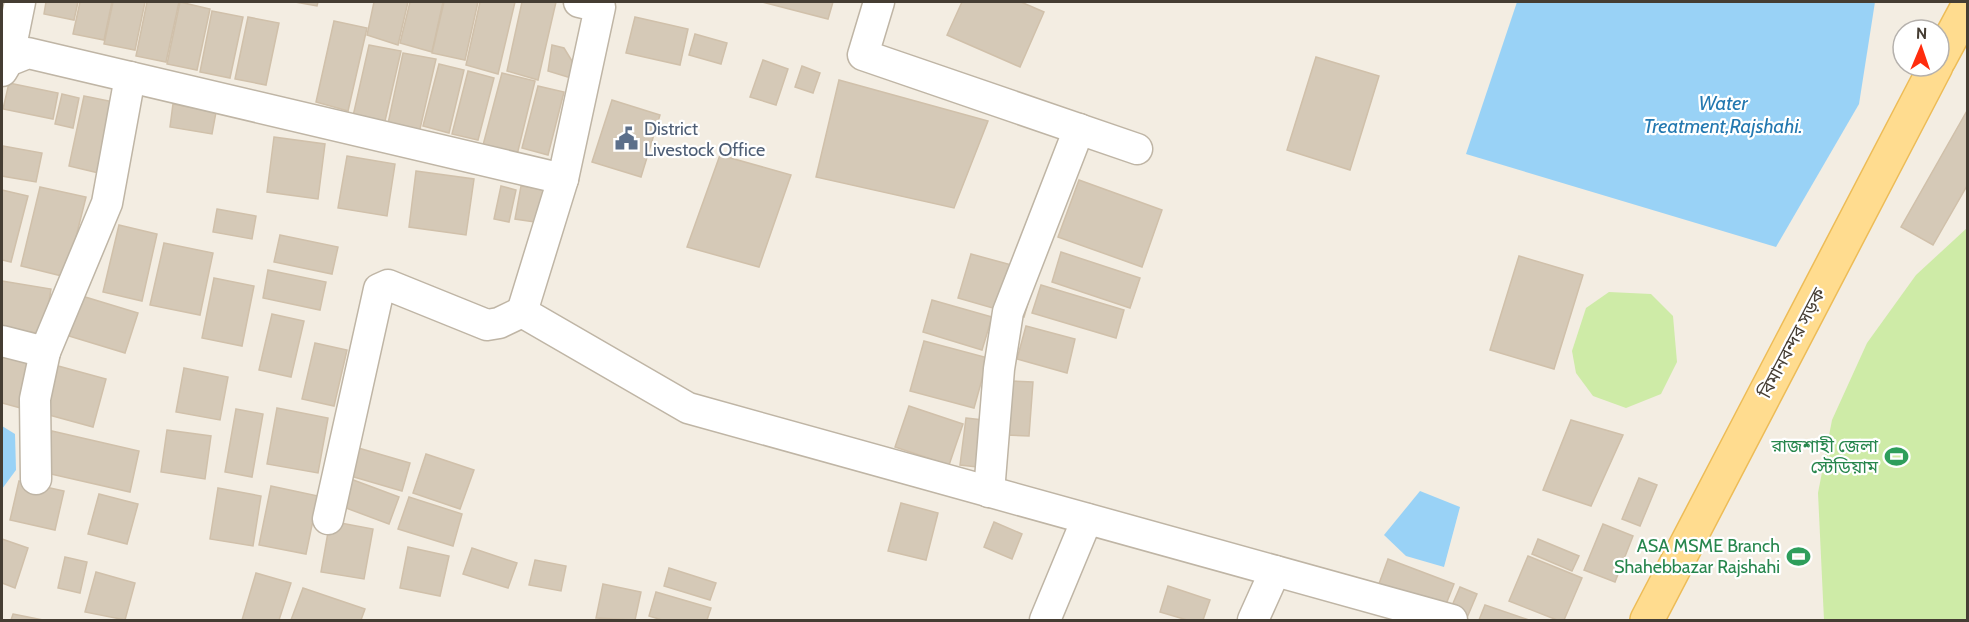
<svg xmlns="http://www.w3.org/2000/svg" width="1969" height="622" font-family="Cabin,'Noto Sans Bengali',sans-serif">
<rect width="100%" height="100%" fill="#f3ede2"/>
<g fill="#ceeba7">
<path d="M 1967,228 L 1967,620 L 1824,620 L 1818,493 L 1832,420 L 1867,343 L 1916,275 Z"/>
<path d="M 1609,292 L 1651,294 L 1673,316 L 1677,362 L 1661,394 L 1626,408 L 1593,396 L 1576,373 L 1572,351 L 1586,308 Z"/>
</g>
<g fill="#99d2f6">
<path d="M 1517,2 L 1875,2 L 1859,104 L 1776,247 L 1466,154 Z"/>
<path d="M 2,426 L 15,434 L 16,470 L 2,489 Z"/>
<path d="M 1420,491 L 1460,507 L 1444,567 L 1406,556 L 1384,535 Z"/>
</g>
<g fill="#d5c9b7" stroke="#d0c0aa" stroke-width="1.5">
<path d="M 46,2 L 78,2 L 74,20 L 44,14 Z"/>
<path d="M 80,2 L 112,2 L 104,40 L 73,34 Z"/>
<path d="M 113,2 L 145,2 L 135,50 L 104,44 Z"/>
<path d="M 147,2 L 179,2 L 166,62 L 136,56 Z"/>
<path d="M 180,2 L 210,9 L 197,70 L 167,64 Z"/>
<path d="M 295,2 L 318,2 L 317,6 Z"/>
<path d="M 374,2 L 408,2 L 398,45 L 367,35 Z"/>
<path d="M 410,2 L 443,2 L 432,52 L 400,43 Z"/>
<path d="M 444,2 L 478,2 L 465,60 L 432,53 Z"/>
<path d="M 480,2 L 515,2 L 498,74 L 466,65 Z"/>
<path d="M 522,2 L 556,2 L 538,80 L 507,71 Z"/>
<path d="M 762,2 L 833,2 L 828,19 Z"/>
<path d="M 962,2 L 1021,2 L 1044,12 L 1020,67 L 947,35 Z"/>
<path d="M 212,11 L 243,17 L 230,78 L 200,72 Z"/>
<path d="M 248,17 L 279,23 L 266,85 L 235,79 Z"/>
<path d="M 635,17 L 688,29 L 680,65 L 626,53 Z"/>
<path d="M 334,21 L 367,28 L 348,111 L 316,102 Z"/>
<path d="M 695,34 L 727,43 L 721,64 L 689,55 Z"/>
<path d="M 369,45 L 401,51 L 382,134 L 351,125 Z"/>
<path d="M 552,45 L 564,48 L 572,61 L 571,78 L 548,71 Z"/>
<path d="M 403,53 L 436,59 L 417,142 L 386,133 Z"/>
<path d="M 1316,57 L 1379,76 L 1350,170 L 1287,150 Z"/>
<path d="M 763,60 L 788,69 L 776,105 L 750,97 Z"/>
<path d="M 439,64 L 464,70 L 449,133 L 423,126 Z"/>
<path d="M 802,66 L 820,73 L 813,93 L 795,87 Z"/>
<path d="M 468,71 L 494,78 L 478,140 L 452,134 Z"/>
<path d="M 502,73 L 535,81 L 516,159 L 482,149 Z"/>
<path d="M 839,80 L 988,121 L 954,208 L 816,177 Z"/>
<path d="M 9,83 L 58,93 L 53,119 L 3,109 Z"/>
<path d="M 538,86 L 564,92 L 548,155 L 522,148 Z"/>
<path d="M 62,94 L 79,98 L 73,128 L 55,124 Z"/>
<path d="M 84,96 L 119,103 L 103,174 L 69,166 Z"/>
<path d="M 612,100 L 660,115 L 641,177 L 592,162 Z"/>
<path d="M 173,104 L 216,112 L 212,134 L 170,127 Z"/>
<path d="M 1968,109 L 1968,184 L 1933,245 L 1901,227 Z"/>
<path d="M 274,137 L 325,144 L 318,199 L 267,192 Z"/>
<path d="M 3,146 L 42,153 L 36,182 L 2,176 Z"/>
<path d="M 720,155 L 791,175 L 759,267 L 687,247 Z"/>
<path d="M 347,156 L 395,164 L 387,216 L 338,208 Z"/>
<path d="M 416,171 L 474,179 L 466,235 L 409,227 Z"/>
<path d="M 1079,180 L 1162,210 L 1142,267 L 1058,237 Z"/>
<path d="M 501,186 L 516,190 L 509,222 L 494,219 Z"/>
<path d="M 521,186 L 553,191 L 548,224 L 515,219 Z"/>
<path d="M 40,187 L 86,197 L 66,277 L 21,266 Z"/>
<path d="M 2,190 L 28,196 L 11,262 L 2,260 Z"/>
<path d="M 217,209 L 256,216 L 252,239 L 213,232 Z"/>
<path d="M 119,225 L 157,234 L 142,301 L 103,292 Z"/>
<path d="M 280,235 L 338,247 L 332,274 L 274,262 Z"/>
<path d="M 164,243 L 213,253 L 200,315 L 150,305 Z"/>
<path d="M 1061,252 L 1140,278 L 1130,308 L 1052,282 Z"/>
<path d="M 971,254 L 1037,272 L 1024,317 L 958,298 Z"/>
<path d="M 1519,256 L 1583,275 L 1554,369 L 1490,350 Z"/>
<path d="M 268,270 L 326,282 L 320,310 L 263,298 Z"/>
<path d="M 214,278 L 254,286 L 242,346 L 202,338 Z"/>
<path d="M 2,281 L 51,289 L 44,334 L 2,328 Z"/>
<path d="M 1041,285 L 1124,310 L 1116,338 L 1032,313 Z"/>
<path d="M 82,296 L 138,313 L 125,353 L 69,336 Z"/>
<path d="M 932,300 L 992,317 L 982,350 L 923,332 Z"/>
<path d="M 272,314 L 304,321 L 291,377 L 259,370 Z"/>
<path d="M 1026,326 L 1075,339 L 1067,373 L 1017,359 Z"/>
<path d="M 924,341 L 988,358 L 974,408 L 910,391 Z"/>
<path d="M 315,343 L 347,350 L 334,406 L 302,399 Z"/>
<path d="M 2,350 L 40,359 L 28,410 L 2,403 Z"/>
<path d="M 51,364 L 106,379 L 93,427 L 38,412 Z"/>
<path d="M 184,368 L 228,377 L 220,420 L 176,412 Z"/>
<path d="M 1010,381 L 1033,382 L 1029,436 L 1006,435 Z"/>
<path d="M 909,406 L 963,424 L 949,465 L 895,447 Z"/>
<path d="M 277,408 L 328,418 L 318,473 L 267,464 Z"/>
<path d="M 236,409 L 263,414 L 252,477 L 225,472 Z"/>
<path d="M 966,418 L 983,420 L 977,467 L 960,465 Z"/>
<path d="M 1571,420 L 1623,435 L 1591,506 L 1543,490 Z"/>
<path d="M 167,430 L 211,436 L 205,479 L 161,472 Z"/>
<path d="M 52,431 L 139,451 L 130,492 L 42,472 Z"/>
<path d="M 355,447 L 410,463 L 402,491 L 347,475 Z"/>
<path d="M 426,454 L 474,470 L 460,509 L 413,493 Z"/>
<path d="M 348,478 L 399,497 L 389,524 L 338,505 Z"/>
<path d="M 1639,478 L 1657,485 L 1640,526 L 1622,519 Z"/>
<path d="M 19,481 L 64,491 L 55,530 L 10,520 Z"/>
<path d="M 271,486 L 318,496 L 306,554 L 259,545 Z"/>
<path d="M 218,488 L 261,496 L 253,546 L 210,539 Z"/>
<path d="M 99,494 L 138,504 L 127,544 L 88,534 Z"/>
<path d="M 409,497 L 462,514 L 453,546 L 398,529 Z"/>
<path d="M 901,503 L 938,513 L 926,560 L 888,551 Z"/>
<path d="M 330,521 L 373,529 L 364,579 L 321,572 Z"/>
<path d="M 994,522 L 1022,534 L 1012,559 L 984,547 Z"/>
<path d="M 1603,524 L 1633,536 L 1615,582 L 1584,570 Z"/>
<path d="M 2,539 L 28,548 L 15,588 L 2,583 Z"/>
<path d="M 1538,539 L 1579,556 L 1572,571 L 1532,554 Z"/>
<path d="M 408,547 L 449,556 L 440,596 L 400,588 Z"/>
<path d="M 472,548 L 517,563 L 508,588 L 463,574 Z"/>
<path d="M 1528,556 L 1582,578 L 1564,620 L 1557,620 L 1509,601 Z"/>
<path d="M 65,557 L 87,562 L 80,593 L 58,588 Z"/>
<path d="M 1388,559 L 1454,584 L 1441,617 L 1376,592 Z"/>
<path d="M 535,560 L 566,566 L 561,591 L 529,585 Z"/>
<path d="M 669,568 L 716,583 L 710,600 L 664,586 Z"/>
<path d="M 96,572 L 135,583 L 125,620 L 85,612 Z"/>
<path d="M 256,573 L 291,583 L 279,620 L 242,620 Z"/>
<path d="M 603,584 L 641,592 L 635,620 L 596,618 Z"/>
<path d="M 1168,586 L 1210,600 L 1203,620 L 1187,620 L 1160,612 Z"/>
<path d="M 1460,587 L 1477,594 L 1466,620 L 1448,615 Z"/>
<path d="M 303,588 L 365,609 L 361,620 L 291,620 Z"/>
<path d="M 656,592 L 711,608 L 707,620 L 662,620 L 649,616 Z"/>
<path d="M 1485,605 L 1529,620 L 1479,620 Z"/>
<path d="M 13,614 L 43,620 L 11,620 Z"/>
</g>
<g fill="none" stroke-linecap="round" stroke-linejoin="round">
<defs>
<g id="minor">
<path d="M 579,2 L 600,7 L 563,179 L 522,312 L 688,408 L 1452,620"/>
<path d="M 879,2 L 863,55 L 1137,149"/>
<path d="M 8,61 L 20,2"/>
<path d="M 2,71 L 8,61 L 28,53 L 563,179"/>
<path d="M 2,341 L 45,352 L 107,203 L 130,77"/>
<path d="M 36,479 L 35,399 L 45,352"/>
<path d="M 989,492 L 999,369 L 1008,312 L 1079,129"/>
<path d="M 328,519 L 379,289 L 388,285 L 487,325 L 499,323 L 522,312"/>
<path d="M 1045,620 L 1087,519"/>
<path d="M 1253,620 L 1275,571"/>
</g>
<g id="primary">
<path d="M 1939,60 L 1968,6"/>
<path d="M 1647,620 L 1936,66"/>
</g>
</defs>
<use href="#minor" stroke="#bfb5a5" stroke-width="33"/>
<use href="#primary" stroke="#edbc57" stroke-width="36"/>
<use href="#minor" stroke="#fff" stroke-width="30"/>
<use href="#primary" stroke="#ffdc8f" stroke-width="33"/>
</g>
<defs>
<symbol id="civic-bare" viewBox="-9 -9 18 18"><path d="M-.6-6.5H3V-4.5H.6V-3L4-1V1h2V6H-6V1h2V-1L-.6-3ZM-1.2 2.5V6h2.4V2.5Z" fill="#5c6f8a" stroke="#fff" stroke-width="2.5" paint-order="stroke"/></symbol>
<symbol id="stadium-bare" viewBox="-9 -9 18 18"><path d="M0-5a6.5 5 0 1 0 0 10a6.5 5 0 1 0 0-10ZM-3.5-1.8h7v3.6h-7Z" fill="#2e9e5b" stroke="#fff" stroke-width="2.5" paint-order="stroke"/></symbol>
</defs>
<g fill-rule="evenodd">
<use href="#civic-bare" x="610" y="122" width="33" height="33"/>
<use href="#stadium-bare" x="1880" y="440" width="33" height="33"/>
<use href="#stadium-bare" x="1782" y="540" width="33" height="33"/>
</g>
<g text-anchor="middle" stroke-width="4.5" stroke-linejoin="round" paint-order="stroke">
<g font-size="18" fill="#4e5e75" stroke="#fff" text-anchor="start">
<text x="644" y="135">District<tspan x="644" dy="21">Livestock Office</tspan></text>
</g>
<g font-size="18" fill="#453d33" stroke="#fff">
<text transform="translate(1792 343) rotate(-62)" y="6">বিমানবন্দর সড়ক</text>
</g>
<g font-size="18" fill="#27864d" stroke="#fff" text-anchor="end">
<text x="1878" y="452">রাজশাহী জেলা<tspan x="1878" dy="21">স্টেডিয়াম</tspan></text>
<text x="1780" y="552">ASA MSME Branch<tspan x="1780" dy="21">Shahebbazar Rajshahi</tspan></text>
</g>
<g font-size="20" font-style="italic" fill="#2378b0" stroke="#fff">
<text x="1723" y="110">Water<tspan x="1723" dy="23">Treatment,Rajshahi.</tspan></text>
</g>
</g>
<rect width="1969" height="622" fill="none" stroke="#453d33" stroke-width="6"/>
<g transform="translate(1921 48) rotate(2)"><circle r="28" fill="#ffffff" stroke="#b5b1ad" stroke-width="1.5"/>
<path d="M0-4.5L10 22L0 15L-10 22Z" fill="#ff2c0d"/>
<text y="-9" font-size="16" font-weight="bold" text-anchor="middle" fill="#453d33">N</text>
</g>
</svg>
